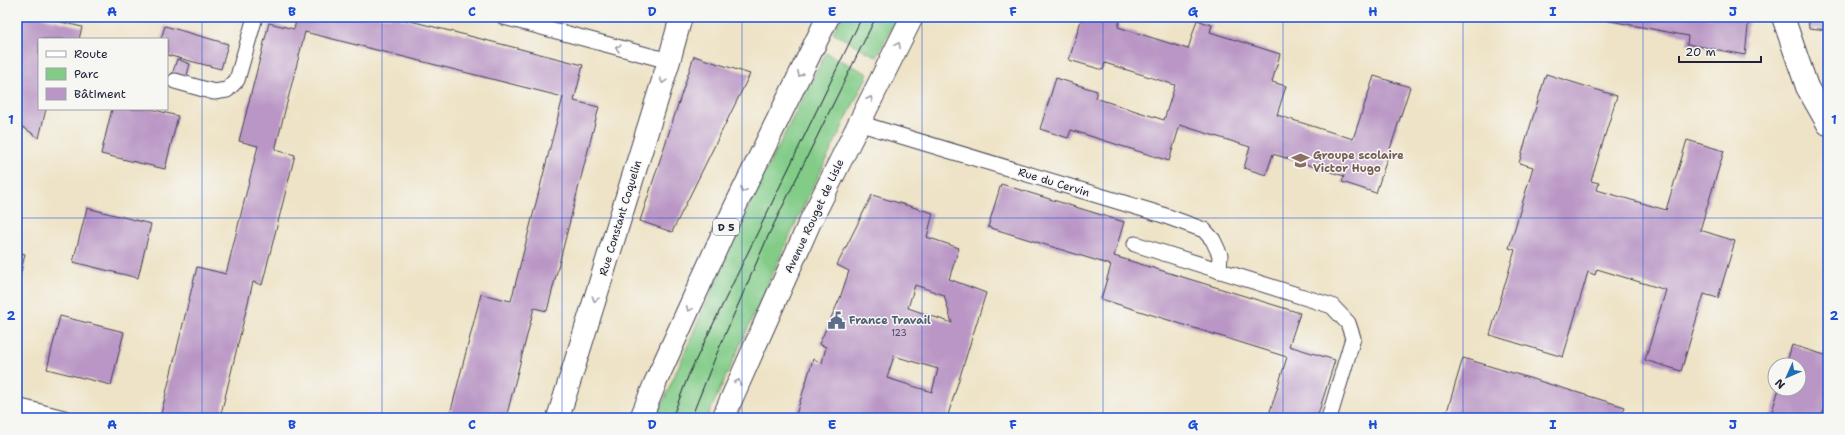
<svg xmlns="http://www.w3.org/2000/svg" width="1845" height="435" font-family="'Shantell Sans',sans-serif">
<rect width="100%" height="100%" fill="#f6f6f2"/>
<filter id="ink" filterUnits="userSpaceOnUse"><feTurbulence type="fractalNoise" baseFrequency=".025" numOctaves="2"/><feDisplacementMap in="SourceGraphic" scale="8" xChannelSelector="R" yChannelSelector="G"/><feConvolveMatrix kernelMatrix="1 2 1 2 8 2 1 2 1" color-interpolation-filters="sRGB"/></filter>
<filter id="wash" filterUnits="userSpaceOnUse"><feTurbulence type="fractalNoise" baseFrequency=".012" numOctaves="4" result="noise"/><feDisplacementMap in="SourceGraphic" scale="16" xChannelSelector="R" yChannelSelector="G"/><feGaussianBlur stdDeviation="0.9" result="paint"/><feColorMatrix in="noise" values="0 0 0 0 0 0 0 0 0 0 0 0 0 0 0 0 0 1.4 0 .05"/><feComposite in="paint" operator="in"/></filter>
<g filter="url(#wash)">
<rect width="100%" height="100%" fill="#eee3c6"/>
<g fill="#82cc88" stroke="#527762">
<path d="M 841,17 L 897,17 L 877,57 L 833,33 Z"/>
<path d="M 826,53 L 868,74 L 798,218 L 707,418 L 656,418 L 754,194 Z"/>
</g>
<g id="blocks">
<g fill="#b996c5" fill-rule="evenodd">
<path d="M 17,17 L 41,17 L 82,27 L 79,39 L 39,39 L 39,109 L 46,109 L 39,138 L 17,123 Z"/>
<path d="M 297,17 L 395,17 L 583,65 L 574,101 L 599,107 L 547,311 L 534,308 L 506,418 L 449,418 L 481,294 L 511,301 L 563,97 L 305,32 L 275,150 L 295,155 L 262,285 L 253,282 L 220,418 L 160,418 L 197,267 L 226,274 L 258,146 L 239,141 L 269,23 L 294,29 Z"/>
<path d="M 1082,17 L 1121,17 L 1118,27 L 1188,49 L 1197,20 L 1212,25 L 1210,32 L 1280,54 L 1272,82 L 1286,86 L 1277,115 L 1353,139 L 1374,76 L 1410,87 L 1376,193 L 1342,182 L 1344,176 L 1273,154 L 1266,175 L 1244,168 L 1250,147 L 1180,125 L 1169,161 L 1071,130 L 1068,138 L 1040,129 L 1056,78 L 1097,91 L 1095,98 L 1164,120 L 1175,85 L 1105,63 L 1103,70 L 1069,60 Z"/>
<path d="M 1590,17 L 1749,17 L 1745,55 L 1687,44 L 1688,36 Z"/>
<path d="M 1808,17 L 1828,17 L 1828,30 L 1809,28 Z"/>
<path d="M 165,26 L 228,44 L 221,69 L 167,55 L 167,39 L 161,39 Z"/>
<path d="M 694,56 L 750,74 L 672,232 L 640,221 Z"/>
<path d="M 177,59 L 190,64 L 185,82 L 171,78 Z"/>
<path d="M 1546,74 L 1617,96 L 1591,181 L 1599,183 L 1597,190 L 1666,210 L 1687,140 L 1724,151 L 1700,230 L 1735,241 L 1718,298 L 1704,294 L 1681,371 L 1645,360 L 1666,290 L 1597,269 L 1595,275 L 1588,272 L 1563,357 L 1490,335 L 1515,250 L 1509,248 L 1533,167 L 1519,163 Z"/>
<path d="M 112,109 L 151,109 L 178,116 L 165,169 L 101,154 Z"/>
<path d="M 1001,184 L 1124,222 L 1114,256 L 1300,313 L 1289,346 L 1335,360 L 1317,418 L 1268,418 L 1287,357 L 1101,299 L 1111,265 L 988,227 Z"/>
<path d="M 872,195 L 933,213 L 927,237 L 959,248 L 949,279 L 986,293 L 947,418 L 795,418 L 813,359 L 822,363 L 826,347 L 819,344 L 840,298 L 849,271 L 837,265 ZM 915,285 L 944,295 L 952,323 L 908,308 ZM 894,356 L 938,369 L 932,392 L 887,378 Z"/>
<path d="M 87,208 L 151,224 L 138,278 L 73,262 Z"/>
<path d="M 17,252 L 25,254 L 18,285 L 17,285 Z"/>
<path d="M 60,316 L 124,332 L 111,385 L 47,369 Z"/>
<path d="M 1792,345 L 1828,356 L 1828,404 L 1826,412 L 1823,411 L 1821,418 L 1770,418 L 1779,389 L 1799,389 L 1799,365 L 1786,365 Z"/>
<path d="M 1463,358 L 1625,407 L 1621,418 L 1445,418 Z"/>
</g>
</g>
</g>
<g filter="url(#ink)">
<use href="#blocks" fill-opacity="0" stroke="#413f50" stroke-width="1"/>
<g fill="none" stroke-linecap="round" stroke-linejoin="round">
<defs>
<g id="service">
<path d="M 504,17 L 669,61"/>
<path d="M 175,81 L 214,92 L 227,90 L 237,80 L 255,17"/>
<path d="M 858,123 L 1160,214 L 1204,230 L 1213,240 L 1220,255 L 1219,271"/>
<path d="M 1135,244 L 1332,306 L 1348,323 L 1353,338 L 1329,418"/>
<path d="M 17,406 L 64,418"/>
</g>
<g id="minor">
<path d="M 1783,17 L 1807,87 L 1828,124"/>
<path d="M 558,418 L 669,61 L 681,17"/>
</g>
<g id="primary">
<path d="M 641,418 L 656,381 L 735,207 L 828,17"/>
<path d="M 723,418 L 810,222 L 912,17"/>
</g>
</defs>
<use href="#service" stroke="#413f50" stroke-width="17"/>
<use href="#minor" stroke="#413f50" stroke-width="24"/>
<use href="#primary" stroke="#413f50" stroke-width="24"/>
<use href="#service" stroke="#fff" stroke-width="15"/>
<use href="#minor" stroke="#fff" stroke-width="22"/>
<use href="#primary" stroke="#fff" stroke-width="22"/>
<g stroke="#22223b" stroke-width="1">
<path d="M 672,418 L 689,374 L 862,17"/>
<path d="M 691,418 L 717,353 L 769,234 L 876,17"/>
</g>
</g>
<defs><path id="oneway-chevron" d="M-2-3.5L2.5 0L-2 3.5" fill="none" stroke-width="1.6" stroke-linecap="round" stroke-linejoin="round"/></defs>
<g stroke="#9c9ca7">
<use href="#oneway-chevron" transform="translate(898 45) rotate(-63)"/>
<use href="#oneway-chevron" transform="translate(618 48) rotate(-165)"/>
<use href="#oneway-chevron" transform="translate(800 74) rotate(116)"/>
<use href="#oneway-chevron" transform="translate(663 81) rotate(107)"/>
<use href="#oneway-chevron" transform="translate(870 99) rotate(-63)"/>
<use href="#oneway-chevron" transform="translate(743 190) rotate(116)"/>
<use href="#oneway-chevron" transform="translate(595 299) rotate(107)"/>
<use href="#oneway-chevron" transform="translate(689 309) rotate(114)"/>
<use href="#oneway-chevron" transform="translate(738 382) rotate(-67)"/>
</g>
</g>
<path fill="none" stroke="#1d4ed8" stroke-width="1" stroke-opacity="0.55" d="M 202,17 L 202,418M 382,17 L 382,418M 562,17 L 562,418M 742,17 L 742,418M 922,17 L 922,418M 1103,17 L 1103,418M 1283,17 L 1283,418M 1463,17 L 1463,418M 1643,17 L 1643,418M 17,218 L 1828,218"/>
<defs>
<symbol id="school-bare" viewBox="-9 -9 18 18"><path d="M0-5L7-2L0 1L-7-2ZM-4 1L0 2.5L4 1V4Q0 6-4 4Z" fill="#8d6e63" stroke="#f6f6f2" stroke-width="2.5" paint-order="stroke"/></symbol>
<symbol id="civic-bare" viewBox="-9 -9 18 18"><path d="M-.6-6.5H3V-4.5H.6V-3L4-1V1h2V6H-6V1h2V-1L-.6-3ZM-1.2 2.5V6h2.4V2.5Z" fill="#5c6f8a" stroke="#f6f6f2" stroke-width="2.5" paint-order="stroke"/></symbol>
</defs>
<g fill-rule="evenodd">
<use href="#school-bare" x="1288" y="148" width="25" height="25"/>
<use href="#civic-bare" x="824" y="308" width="25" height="25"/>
</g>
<g text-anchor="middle" stroke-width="3" stroke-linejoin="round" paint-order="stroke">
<g font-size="9" fill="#483f5e">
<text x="899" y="336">123</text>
</g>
<rect fill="#f6f6f2" stroke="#626272" stroke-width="1" x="713" y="219" width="26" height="16" rx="3"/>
<g font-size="10" font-weight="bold" fill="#22223b">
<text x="726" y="231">D 5</text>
</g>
<g font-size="11" font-weight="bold" fill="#785e54" stroke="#f6f6f2" text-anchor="start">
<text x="1313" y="159">Groupe scolaire<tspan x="1313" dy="13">Victor Hugo</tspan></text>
</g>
<g font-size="11" fill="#22223b" stroke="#f6f6f2">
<text transform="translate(1054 182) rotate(17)" y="4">Rue du Cervin</text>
<text transform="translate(814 216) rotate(-65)" y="4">Avenue Rouget de Lisle</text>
<text transform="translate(620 218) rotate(-73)" y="4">Rue Constant Coquelin</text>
</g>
<g font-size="11" font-weight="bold" fill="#4e5e75" stroke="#f6f6f2" text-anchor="start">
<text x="849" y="324">France Travail</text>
</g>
</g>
<rect width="1845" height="435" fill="none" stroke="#f6f6f2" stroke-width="44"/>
<rect x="38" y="38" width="130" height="72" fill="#f6f6f2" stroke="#a1a1a9"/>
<rect x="46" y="51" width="20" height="6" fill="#ffffff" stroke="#a1a1a9"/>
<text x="74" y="58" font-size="12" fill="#22223b">Route</text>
<rect x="46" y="68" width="20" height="12" fill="#82cc88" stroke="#a1a1a9"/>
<text x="74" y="78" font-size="12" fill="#22223b">Parc</text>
<rect x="46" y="88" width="20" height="12" fill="#b996c5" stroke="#a1a1a9"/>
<text x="74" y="98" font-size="12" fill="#22223b">Bâtiment</text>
<g transform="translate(1787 377) rotate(225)"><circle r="19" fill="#f6f6f2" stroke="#a1a1a9"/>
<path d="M0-3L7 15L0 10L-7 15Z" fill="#1f6fb2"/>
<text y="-6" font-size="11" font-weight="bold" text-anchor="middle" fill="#22223b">N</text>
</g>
<path d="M1679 56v6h82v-6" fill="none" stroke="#22223b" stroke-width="2"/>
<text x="1685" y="56" font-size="12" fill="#22223b" stroke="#f6f6f2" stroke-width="3" paint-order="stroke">20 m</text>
<rect x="22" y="22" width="1801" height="391" fill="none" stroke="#1d4ed8" stroke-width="1.5"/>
<g font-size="13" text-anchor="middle" font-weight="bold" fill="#1d4ed8">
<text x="112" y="16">A</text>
<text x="292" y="16">B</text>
<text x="472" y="16">C</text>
<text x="652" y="16">D</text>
<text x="832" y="16">E</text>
<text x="1013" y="16">F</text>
<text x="1193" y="16">G</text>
<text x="1373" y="16">H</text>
<text x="1553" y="16">I</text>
<text x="1733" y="16">J</text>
<text x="11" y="124">1</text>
<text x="1834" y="124">1</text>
<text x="11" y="320">2</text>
<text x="1834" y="320">2</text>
<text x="112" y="429">A</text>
<text x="292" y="429">B</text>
<text x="472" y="429">C</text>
<text x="652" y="429">D</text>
<text x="832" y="429">E</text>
<text x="1013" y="429">F</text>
<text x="1193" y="429">G</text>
<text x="1373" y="429">H</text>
<text x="1553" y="429">I</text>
<text x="1733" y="429">J</text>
</g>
</svg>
